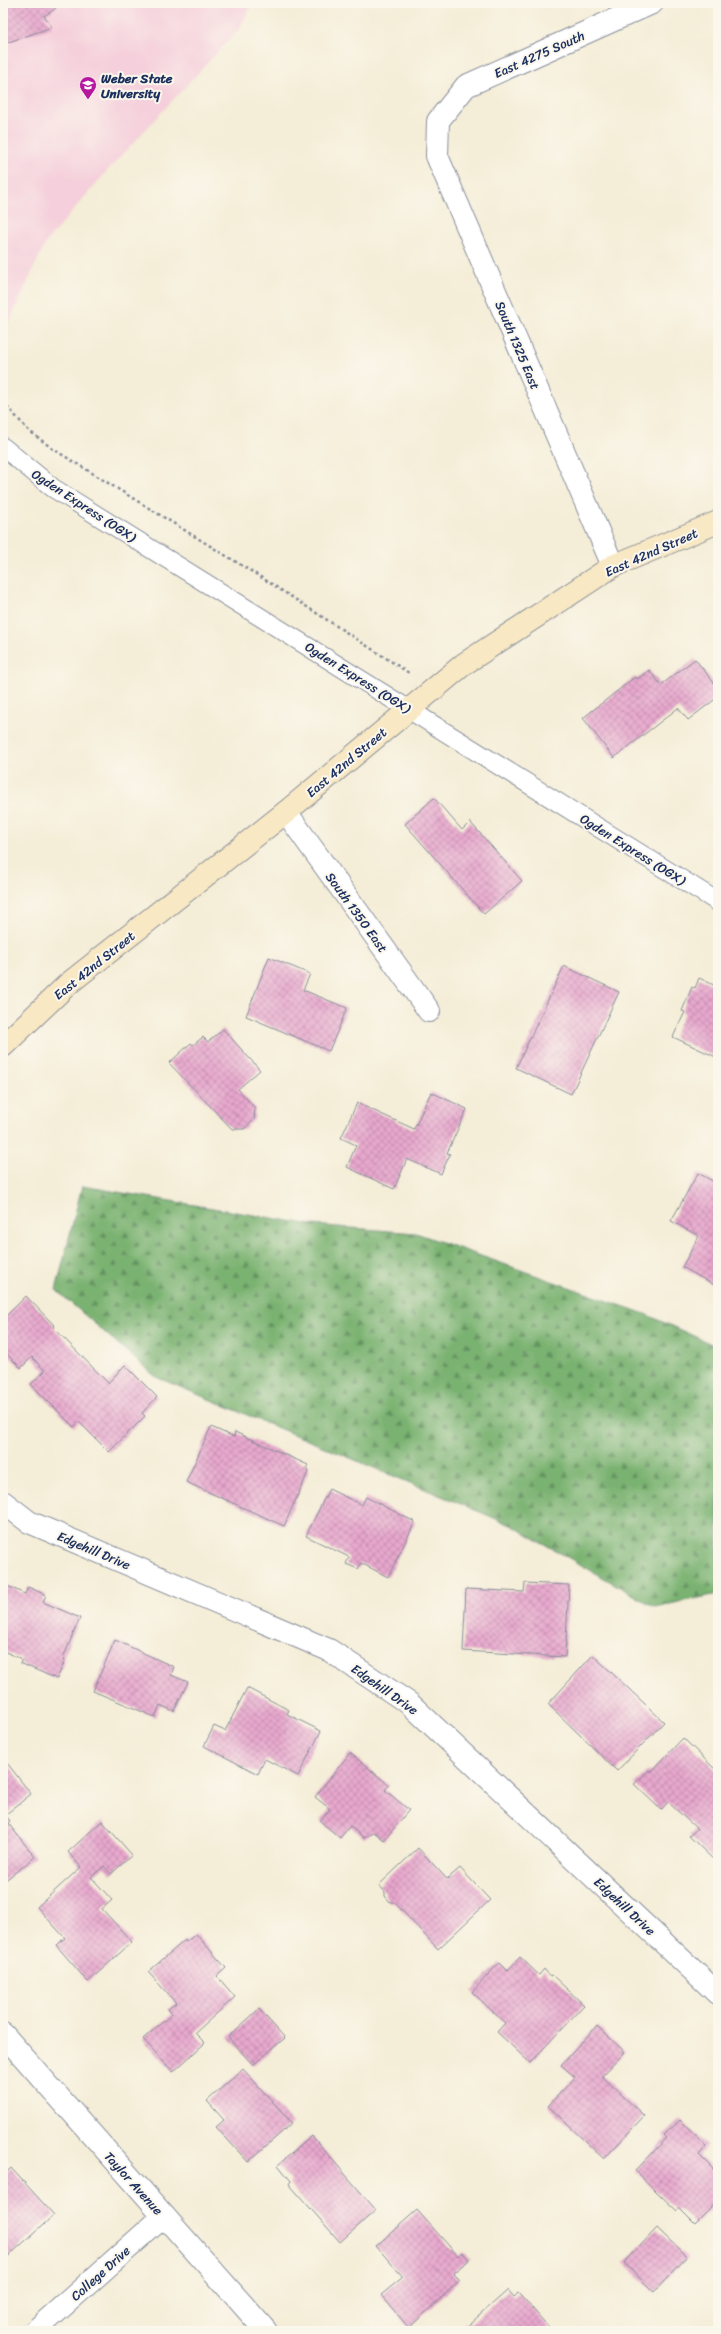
<svg xmlns="http://www.w3.org/2000/svg" width="721" height="2334" font-family="Sriracha,sans-serif">
<defs>
<pattern id="forest-firs" width="22" height="20" patternUnits="userSpaceOnUse"><rect width="22" height="20" fill="#7ab271"/><path d="M5 1l3.5 6h-7zM16 11l3.5 6h-7z" fill="#639160"/></pattern>
<pattern id="building-cross-hatch" width="8" height="8" patternUnits="userSpaceOnUse"><rect width="8" height="8" fill="#e8a8cd"/><path d="M0 0l8 8M0 8l8-8" fill="none" stroke="#bb89aa"/></pattern>
</defs>
<rect width="100%" height="100%" fill="#fbf7ec"/>
<filter id="ink" filterUnits="userSpaceOnUse"><feTurbulence type="fractalNoise" baseFrequency=".025" numOctaves="2"/><feDisplacementMap in="SourceGraphic" scale="8" xChannelSelector="R" yChannelSelector="G"/><feConvolveMatrix kernelMatrix="1 2 1 2 8 2 1 2 1" color-interpolation-filters="sRGB"/></filter>
<filter id="wash" filterUnits="userSpaceOnUse"><feTurbulence type="fractalNoise" baseFrequency=".012" numOctaves="4" result="noise"/><feDisplacementMap in="SourceGraphic" scale="16" xChannelSelector="R" yChannelSelector="G"/><feGaussianBlur stdDeviation="0.9" result="paint"/><feColorMatrix in="noise" values="0 0 0 0 0 0 0 0 0 0 0 0 0 0 0 0 0 1.4 0 .05"/><feComposite in="paint" operator="in"/></filter>
<g filter="url(#wash)">
<rect width="100%" height="100%" fill="#f4edd7"/>
<path fill="#f5cfdb" d="M 3,3 L 252,3 L 240,28 L 106,172 L 46,242 L 3,335 Z"/>
<path fill="url(#forest-firs)" stroke="#4a7068" d="M 82,1186 L 313,1225 L 416,1233 L 645,1314 L 718,1347 L 718,1594 L 655,1607 L 511,1525 L 156,1377 L 56,1290 Z"/>
<g id="blocks">
<g fill="url(#building-cross-hatch)">
<path d="M 3,3 L 53,3 L 56,8 L 44,16 L 52,27 L 3,44 Z"/>
<path d="M 695,659 L 718,688 L 718,697 L 688,720 L 678,708 L 614,758 L 583,718 L 635,677 L 637,679 L 649,670 L 661,685 Z"/>
<path d="M 434,798 L 462,830 L 470,822 L 522,881 L 484,914 L 405,824 Z"/>
<path d="M 269,957 L 310,974 L 303,990 L 347,1008 L 329,1051 L 246,1016 Z"/>
<path d="M 564,966 L 619,992 L 571,1094 L 516,1068 Z"/>
<path d="M 699,978 L 718,987 L 718,1058 L 673,1037 L 685,1012 L 682,1011 L 692,987 L 695,988 Z"/>
<path d="M 223,1029 L 260,1070 L 238,1089 L 255,1108 L 254,1120 L 244,1129 L 232,1129 L 169,1063 L 191,1043 L 193,1045 L 203,1037 L 208,1042 Z"/>
<path d="M 431,1092 L 467,1109 L 447,1153 L 450,1154 L 441,1174 L 407,1159 L 394,1189 L 347,1167 L 356,1145 L 341,1138 L 357,1103 L 414,1129 Z"/>
<path d="M 698,1173 L 718,1184 L 718,1287 L 682,1267 L 699,1236 L 671,1221 Z"/>
<path d="M 26,1296 L 55,1326 L 53,1327 L 108,1383 L 125,1365 L 157,1397 L 142,1413 L 145,1416 L 109,1452 L 79,1422 L 74,1427 L 31,1384 L 45,1371 L 32,1357 L 21,1368 L 3,1350 L 3,1319 Z"/>
<path d="M 211,1427 L 234,1437 L 235,1432 L 308,1465 L 307,1469 L 309,1470 L 284,1526 L 186,1482 Z"/>
<path d="M 329,1489 L 362,1505 L 366,1497 L 415,1522 L 388,1577 L 361,1563 L 358,1569 L 346,1564 L 349,1557 L 306,1536 Z"/>
<path d="M 525,1583 L 569,1585 L 565,1657 L 463,1651 L 466,1589 L 524,1592 Z"/>
<path d="M 3,1584 L 25,1594 L 28,1587 L 46,1595 L 43,1602 L 80,1618 L 63,1658 L 65,1660 L 57,1679 L 20,1663 L 22,1659 L 3,1651 Z"/>
<path d="M 115,1640 L 174,1667 L 171,1675 L 188,1682 L 174,1711 L 160,1705 L 155,1717 L 93,1691 Z"/>
<path d="M 593,1655 L 664,1722 L 617,1771 L 548,1704 Z"/>
<path d="M 247,1688 L 289,1710 L 287,1714 L 321,1731 L 298,1776 L 265,1759 L 258,1774 L 204,1746 L 214,1726 L 225,1731 Z"/>
<path d="M 683,1738 L 718,1772 L 718,1860 L 716,1862 L 689,1836 L 697,1829 L 668,1802 L 661,1810 L 634,1784 L 649,1770 L 651,1772 Z"/>
<path d="M 350,1753 L 389,1785 L 385,1790 L 409,1810 L 384,1840 L 374,1832 L 364,1838 L 350,1826 L 340,1838 L 320,1821 L 330,1809 L 315,1797 Z"/>
<path d="M 4,1759 L 31,1794 L 5,1815 L 10,1821 L 8,1823 L 35,1857 L 3,1882 Z"/>
<path d="M 102,1821 L 132,1855 L 111,1874 L 104,1866 L 91,1877 L 112,1900 L 102,1909 L 132,1942 L 88,1982 L 56,1945 L 65,1938 L 37,1907 L 81,1867 L 68,1852 Z"/>
<path d="M 418,1848 L 447,1879 L 460,1868 L 490,1900 L 438,1949 L 394,1902 L 390,1902 L 385,1896 L 385,1892 L 379,1885 Z"/>
<path d="M 196,1934 L 226,1968 L 217,1976 L 235,1997 L 195,2033 L 205,2043 L 173,2072 L 143,2039 L 172,2014 L 168,2009 L 176,2003 L 148,1972 L 185,1940 L 186,1942 Z"/>
<path d="M 520,1957 L 539,1975 L 544,1969 L 550,1976 L 552,1975 L 584,2005 L 530,2063 L 497,2032 L 505,2023 L 472,1992 L 499,1963 L 507,1971 Z"/>
<path d="M 259,2009 L 285,2038 L 253,2065 L 228,2037 Z"/>
<path d="M 597,2026 L 625,2052 L 602,2076 L 644,2116 L 604,2159 L 548,2106 L 575,2077 L 561,2065 Z"/>
<path d="M 243,2069 L 292,2123 L 248,2162 L 216,2127 L 224,2120 L 207,2101 Z"/>
<path d="M 680,2120 L 707,2146 L 699,2155 L 718,2174 L 718,2201 L 695,2224 L 679,2208 L 677,2211 L 635,2171 L 667,2138 L 664,2135 Z"/>
<path d="M 312,2136 L 376,2210 L 340,2242 L 289,2184 L 291,2181 L 278,2165 Z"/>
<path d="M 3,2168 L 7,2172 L 11,2168 L 54,2215 L 3,2261 Z"/>
<path d="M 417,2210 L 458,2256 L 462,2252 L 469,2260 L 453,2273 L 460,2280 L 409,2328 L 381,2295 L 403,2277 L 376,2246 Z"/>
<path d="M 657,2228 L 687,2257 L 654,2292 L 624,2263 Z"/>
<path d="M 508,2290 L 514,2297 L 519,2293 L 552,2331 L 462,2331 Z"/>
</g>
</g>
</g>
<g filter="url(#ink)">
<use href="#blocks" fill-opacity="0" stroke="#888e9a" stroke-width="1"/>
<g fill="none" stroke-linecap="round" stroke-linejoin="round">
<defs>
<path id="lane" d="M 3,447 L 53,488 L 718,902"/>
<g id="street">
<path d="M 613,566 L 437,156 L 438,121 L 466,86 L 652,3"/>
<path d="M 286,812 L 429,1011"/>
<path d="M 3,1502 L 29,1522 L 329,1650 L 410,1704 L 718,1994"/>
<path d="M 3,2034 L 266,2331"/>
<path d="M 35,2331 L 164,2216"/>
</g>
<path id="secondary" d="M 3,1046 L 68,984 L 286,812 L 464,664 L 613,566 L 718,522"/>
</defs>
<use href="#lane" stroke="#888e9a" stroke-width="20"/>
<use href="#street" stroke="#888e9a" stroke-width="24"/>
<use href="#secondary" stroke="#888e9a" stroke-width="24"/>
<path stroke="#888e9a" stroke-width="2.5" stroke-dasharray="3 3" stroke-linecap="butt" d="M 3,402 L 28,430 L 53,449 L 267,581 L 409,673"/>
<use href="#lane" stroke="#fff" stroke-width="18"/>
<use href="#street" stroke="#fff" stroke-width="22"/>
<use href="#secondary" stroke="#f8e8c3" stroke-width="22"/>
</g>
</g>
<defs>
<symbol id="university-pin" viewBox="-11 -11 22 30"><path d="M0 17L-7.5 6A9.5 9.5 0 1 1 7.5 6Z" fill="#b5179e" stroke="#fbf7ec"/><path d="M0-5L7-2L0 1L-7-2ZM-4 1L0 2.5L4 1V4Q0 6-4 4Z" fill="#fff"/></symbol>
</defs>
<g fill-rule="evenodd">
<use href="#university-pin" x="78" y="75" width="20" height="27"/>
</g>
<g text-anchor="middle" stroke-width="4" stroke-linejoin="round" paint-order="stroke">
<g font-size="13" fill="#1b2f5e" stroke="#fbf7ec">
<text transform="translate(539 54) rotate(-24)" y="5">East 4275 South</text>
<text transform="translate(518 345) rotate(67)" y="5">South 1325 East</text>
<text transform="translate(84 505) rotate(33)" y="5">Ogden Express (OGX)</text>
<text transform="translate(651 552) rotate(-24)" y="5">East 42nd Street</text>
<text transform="translate(358 677) rotate(32)" y="5">Ogden Express (OGX)</text>
<text transform="translate(346 762) rotate(-40)" y="5">East 42nd Street</text>
<text transform="translate(633 849) rotate(32)" y="5">Ogden Express (OGX)</text>
<text transform="translate(357 912) rotate(54)" y="5">South 1350 East</text>
<text transform="translate(94 965) rotate(-39)" y="5">East 42nd Street</text>
<text transform="translate(94 1550) rotate(23)" y="5">Edgehill Drive</text>
<text transform="translate(385 1689) rotate(35)" y="5">Edgehill Drive</text>
<text transform="translate(625 1906) rotate(43)" y="5">Edgehill Drive</text>
<text transform="translate(134 2183) rotate(48)" y="5">Taylor Avenue</text>
<text transform="translate(100 2273) rotate(-42)" y="5">College Drive</text>
</g>
<g font-size="13" font-weight="bold" fill="#1b2f5e" stroke="#fbf7ec" text-anchor="start">
<text x="101" y="83">Weber State<tspan x="101" dy="15">University</tspan></text>
</g>
</g>
<rect width="721" height="2334" fill="none" stroke="#fbf7ec" stroke-width="16"/>
</svg>
